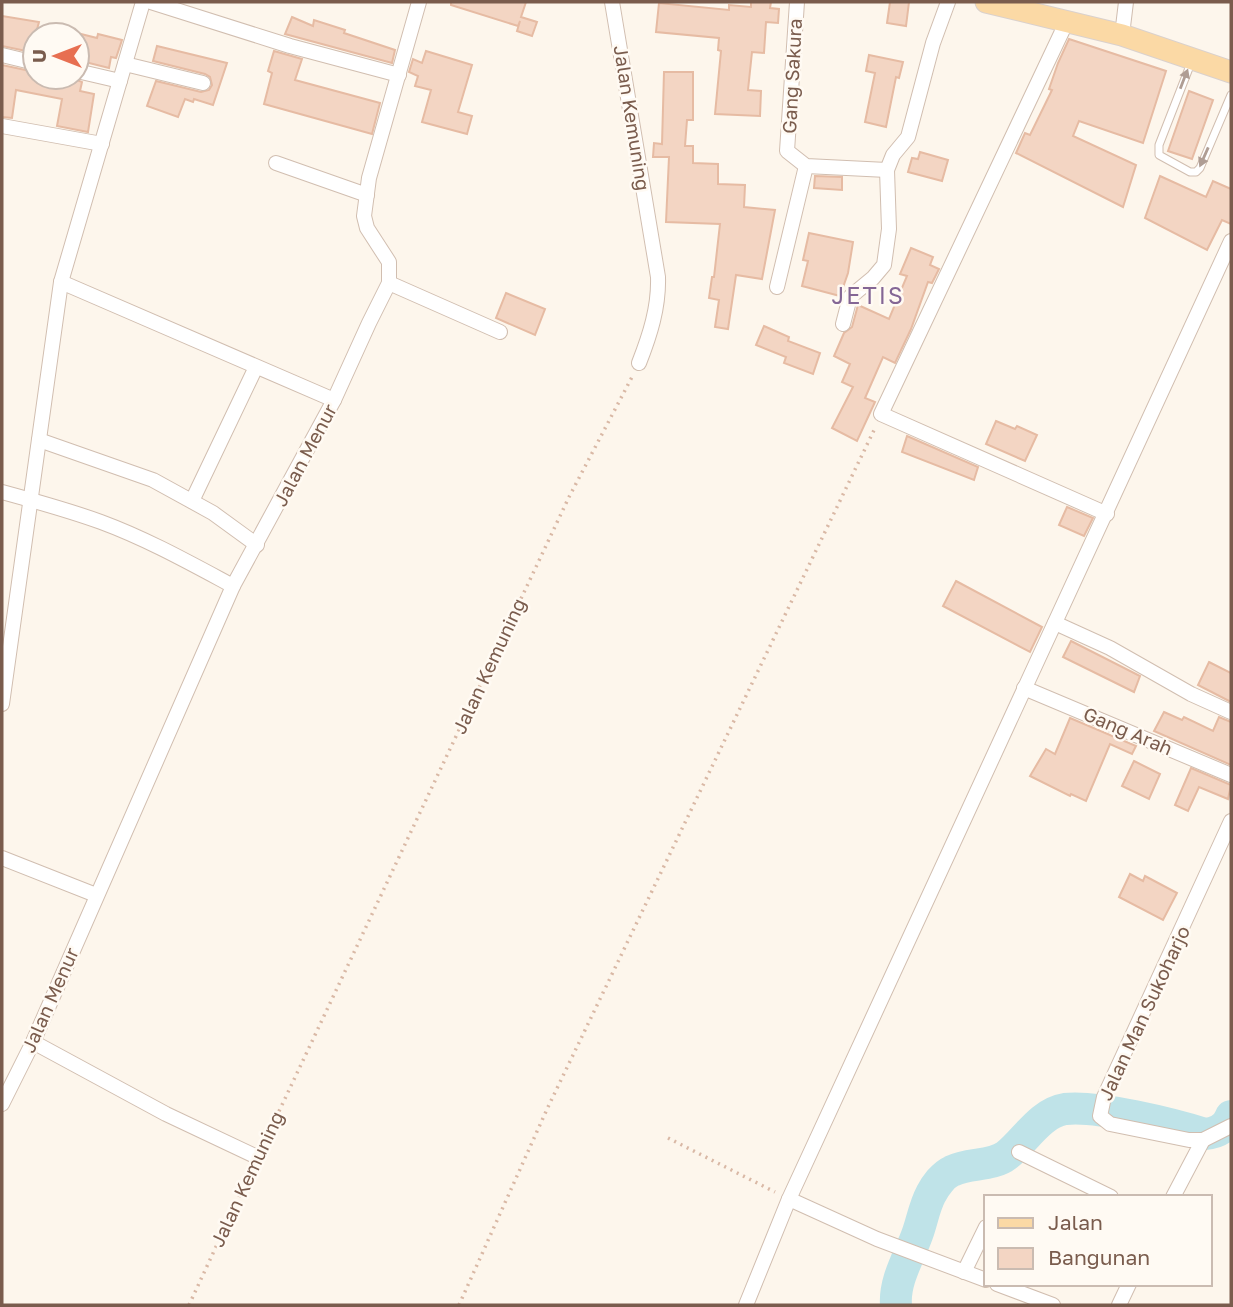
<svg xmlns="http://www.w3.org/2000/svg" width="1233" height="1307" font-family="'Golos Text',sans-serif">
<rect width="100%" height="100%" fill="#fdf6ec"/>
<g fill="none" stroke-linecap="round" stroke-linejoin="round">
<path stroke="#bfe3e8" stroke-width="32" d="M 896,1305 C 894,1281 909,1257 917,1235 C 922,1222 924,1207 931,1194 C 935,1186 943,1175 952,1171 C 969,1162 992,1167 1007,1155 C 1025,1141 1040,1113 1065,1109 C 1097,1105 1173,1124 1205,1134 C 1218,1133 1227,1127 1231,1116"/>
</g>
<g fill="#f3d5c3" stroke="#e6bba3" stroke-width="2">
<path d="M 451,2 L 526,2 L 521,17 L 537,22 L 532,36 L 517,31 L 520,21 L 518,26 L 451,5 Z"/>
<path d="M 751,2 L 771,2 L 770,8 L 779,9 L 778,23 L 766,22 L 764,53 L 752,52 L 748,90 L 761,91 L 760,116 L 715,114 L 721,51 L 718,50 L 719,38 L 656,32 L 659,3 L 729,10 L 729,5 L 751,7 Z"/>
<path d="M 890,2 L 909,2 L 906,26 L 887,23 Z"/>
<path d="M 2,16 L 39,22 L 31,52 L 2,46 Z"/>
<path d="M 292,17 L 313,26 L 314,20 L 345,30 L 344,33 L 395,50 L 392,63 L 285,34 Z"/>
<path d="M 77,33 L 97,38 L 98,34 L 122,40 L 116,58 L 111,57 L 109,68 L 77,60 Z"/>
<path d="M 1069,39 L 1166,71 L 1143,143 L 1079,121 L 1073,136 L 1136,165 L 1123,207 L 1016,153 L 1025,133 L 1030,135 L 1052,90 L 1049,89 L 1058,63 Z"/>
<path d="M 157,46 L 227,63 L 213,105 L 194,99 L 193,102 L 185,99 L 178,117 L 147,106 L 156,81 L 201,92 L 209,90 L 212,85 L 210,77 L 205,74 L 153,61 Z"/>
<path d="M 274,51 L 302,59 L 295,80 L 380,103 L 372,134 L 264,104 L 272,73 L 268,71 Z"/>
<path d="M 426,51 L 472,65 L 458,112 L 472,116 L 467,134 L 422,122 L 431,90 L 415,86 L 418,76 L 409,72 L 413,59 L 422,63 Z"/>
<path d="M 869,55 L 903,62 L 899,78 L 896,77 L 886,127 L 865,122 L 875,73 L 866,71 Z"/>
<path d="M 2,65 L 35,72 L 35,77 L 70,77 L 82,82 L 80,91 L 94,94 L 88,132 L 57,126 L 62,99 L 16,90 L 12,118 L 2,117 Z"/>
<path d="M 664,72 L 693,72 L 693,120 L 687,120 L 685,146 L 693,146 L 693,163 L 718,164 L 718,184 L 745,185 L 744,207 L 775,210 L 762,279 L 736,275 L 728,329 L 715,327 L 719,300 L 709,298 L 712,277 L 714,277 L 720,224 L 666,222 L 669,157 L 653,157 L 654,143 L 662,144 Z"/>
<path d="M 1189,91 L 1213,100 L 1192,159 L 1168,151 Z"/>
<path d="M 920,152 L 948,160 L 942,181 L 908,172 L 912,158 L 918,159 Z"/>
<path d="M 815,176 L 842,177 L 842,190 L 814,188 Z"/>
<path d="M 1160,176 L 1206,197 L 1213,181 L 1231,189 L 1231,224 L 1222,220 L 1207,250 L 1145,218 Z"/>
<path d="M 809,233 L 853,242 L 848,273 L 840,296 L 802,286 L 808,261 L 803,260 Z"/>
<path d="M 911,248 L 933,257 L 930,265 L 939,269 L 932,283 L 928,282 L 911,329 L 895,363 L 883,357 L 865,398 L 875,402 L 857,441 L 832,428 L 853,387 L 842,382 L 850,364 L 834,356 L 844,333 L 852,327 L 858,305 L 889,319 L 907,276 L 900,274 Z"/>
<path d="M 506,293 L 545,309 L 535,335 L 496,318 Z"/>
<path d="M 764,326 L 789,337 L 788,341 L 820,353 L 813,374 L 784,363 L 786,357 L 756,345 Z"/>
<path d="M 996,421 L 1015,429 L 1017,426 L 1037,435 L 1025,461 L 986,444 Z"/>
<path d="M 907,436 L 978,467 L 974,480 L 902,452 Z"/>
<path d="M 1067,507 L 1093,518 L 1084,536 L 1059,525 Z"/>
<path d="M 956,581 L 1042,627 L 1030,652 L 943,606 Z"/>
<path d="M 1071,641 L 1140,676 L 1134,692 L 1063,657 Z"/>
<path d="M 1209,662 L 1231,673 L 1231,702 L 1198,685 Z"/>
<path d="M 1164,712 L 1182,720 L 1184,717 L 1213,731 L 1219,717 L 1231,722 L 1231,765 L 1154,731 Z"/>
<path d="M 1070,718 L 1136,746 L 1132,754 L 1110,744 L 1086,801 L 1071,794 L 1070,796 L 1030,776 L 1046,749 L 1055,754 Z"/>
<path d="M 1134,761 L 1160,774 L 1149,799 L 1122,786 Z"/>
<path d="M 1191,768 L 1231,785 L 1228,799 L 1199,787 L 1188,811 L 1175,805 Z"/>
<path d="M 1130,874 L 1143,881 L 1145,876 L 1177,893 L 1163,920 L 1119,897 Z"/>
</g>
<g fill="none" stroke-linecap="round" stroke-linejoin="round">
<defs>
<path id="service" d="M 1191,63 L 1159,145 L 1159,155 L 1190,172 L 1196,172 L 1200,168 L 1231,95"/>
<g id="minor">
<path d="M 151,2 L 290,46 L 399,75"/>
<path d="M 612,2 L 658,277 C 659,307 650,335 639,363"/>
<path d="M 797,2 L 787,151 L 806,166 L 887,170"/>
<path d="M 1067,21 L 881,414 L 1107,514"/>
<path d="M 1122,35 L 1126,2"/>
<path d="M 2,55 L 35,63"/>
<path d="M 125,64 L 203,83"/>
<path d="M 77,71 L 120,81"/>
<path d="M 2,126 L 102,144"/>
<path d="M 276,163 L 367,195"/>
<path d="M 61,282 L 334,400"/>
<path d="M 389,283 L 500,332"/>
<path d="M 777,287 L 806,166"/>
<path d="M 843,324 L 850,297 L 873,278 L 884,265 L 889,229 L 887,170 L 893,155 L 908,137 L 933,43 L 948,2"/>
<path d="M 39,440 L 153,480 L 213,513 L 257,545"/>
<path d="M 2,492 C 35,501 68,510 101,522 C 147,539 190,563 233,586"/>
<path d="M 192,501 L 256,367"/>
<path d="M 1055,623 L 1110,648 L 1191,694 L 1231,712"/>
<path d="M 1024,688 L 1231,775"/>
<path d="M 2,704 L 61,282 L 143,2"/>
<path d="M 1231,821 L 1104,1097 L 1100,1116 L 1110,1124 L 1189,1140 L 1203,1140 L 1231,1126"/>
<path d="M 2,858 L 96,895"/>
<path d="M 33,1042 L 166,1114 L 257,1157"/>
<path d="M 2,1104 L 33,1042 L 233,586 L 334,400 L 369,323 L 389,283 L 389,262 L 367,228 L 364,216 L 369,178 L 419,2"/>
<path d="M 1019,1152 L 1111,1197"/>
<path d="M 1173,1197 L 1203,1140"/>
<path d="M 789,1199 L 877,1239 L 986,1280"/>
<path d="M 964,1272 L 986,1227"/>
<path d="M 997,1284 L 1053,1305"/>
<path d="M 746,1305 L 789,1199 L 1231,241"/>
<path d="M 1119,1305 L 1129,1284"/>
</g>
<path id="primary" d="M 986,2 L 1122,35 L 1231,72"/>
</defs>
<use href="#service" stroke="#d1beb0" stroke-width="9"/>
<use href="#minor" stroke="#d1beb0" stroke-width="16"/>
<use href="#primary" stroke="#dad1cd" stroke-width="23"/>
<g stroke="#d9b8a5" stroke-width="3.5" stroke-dasharray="2 5" stroke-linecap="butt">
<path d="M 668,1138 L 775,1192"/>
<path d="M 264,1143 L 569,497 L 632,377"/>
<path d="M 189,1305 L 252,1169"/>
<path d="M 459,1305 L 548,1107 L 876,426"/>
</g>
<use href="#service" stroke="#fff" stroke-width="7"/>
<use href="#minor" stroke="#fff" stroke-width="14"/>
<use href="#primary" stroke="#fbd9a5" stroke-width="21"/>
</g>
<defs><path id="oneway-solid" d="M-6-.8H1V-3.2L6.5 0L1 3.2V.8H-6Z" transform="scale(1.75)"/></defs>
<g fill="#af9d94">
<use href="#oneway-solid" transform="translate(1184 79) rotate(-69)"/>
<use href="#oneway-solid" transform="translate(1204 157) rotate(114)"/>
</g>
<g text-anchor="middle" stroke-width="5" stroke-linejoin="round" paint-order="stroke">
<g font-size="19" fill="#7a5c4d" stroke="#fffaf3">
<text transform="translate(792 76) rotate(-87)" y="7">Gang Sakura</text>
<text transform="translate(632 118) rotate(81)" y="7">Jalan Kemuning</text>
<text transform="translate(305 455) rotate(-62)" y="7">Jalan Menur</text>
<text transform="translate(489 666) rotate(-65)" y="7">Jalan Kemuning</text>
<text transform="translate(1128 731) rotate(23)" y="7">Gang Arah</text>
<text transform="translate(50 1000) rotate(-66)" y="7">Jalan Menur</text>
<text transform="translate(1144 1013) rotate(-65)" y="7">Jalan Man Sukoharjo</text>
<text transform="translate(247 1179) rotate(-65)" y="7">Jalan Kemuning</text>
</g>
<g font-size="23" letter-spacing="2" fill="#846695" stroke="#fffaf3">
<text x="868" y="304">JETIS</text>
</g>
</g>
<rect width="1233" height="1307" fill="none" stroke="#7a5c4d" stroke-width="7"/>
<rect x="984" y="1195" width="228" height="91" fill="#fffaf3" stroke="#cabbb1" stroke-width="2"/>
<rect x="998" y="1218" width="35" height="10" fill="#fbd9a5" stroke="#cabbb1" stroke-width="2"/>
<text x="1048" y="1230" font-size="21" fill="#7a5c4d">Jalan</text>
<rect x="998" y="1248" width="35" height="21" fill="#f3d5c3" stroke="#cabbb1" stroke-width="2"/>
<text x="1048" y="1265" font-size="21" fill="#7a5c4d">Bangunan</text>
<g transform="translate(56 56) rotate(270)"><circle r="33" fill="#fffaf3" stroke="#cabbb1" stroke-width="2"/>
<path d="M0-5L12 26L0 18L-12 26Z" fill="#e76f51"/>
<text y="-10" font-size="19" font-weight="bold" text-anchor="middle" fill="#7a5c4d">U</text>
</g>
</svg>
